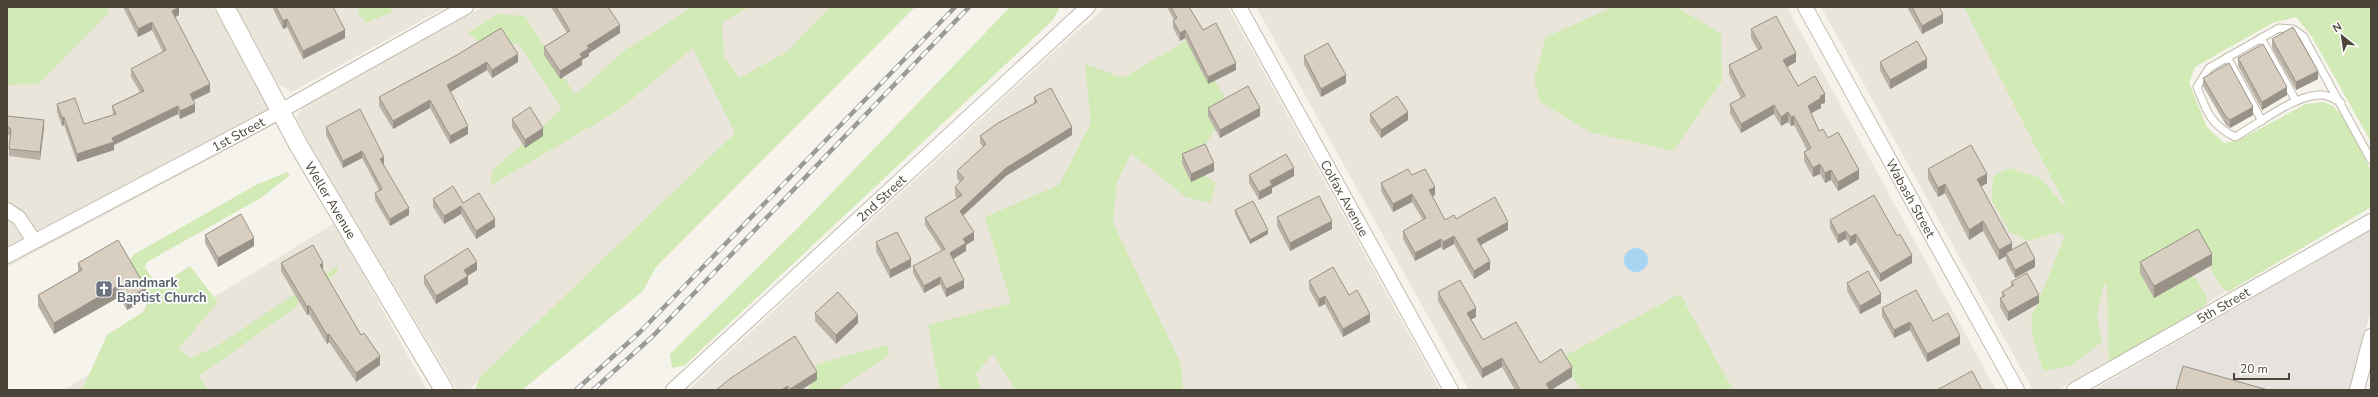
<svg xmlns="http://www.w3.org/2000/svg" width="2378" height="397" font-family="'Nunito Sans',sans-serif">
<rect width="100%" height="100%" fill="#f6f3ec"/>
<g fill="#eae5da">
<path d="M 7,7 L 213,7 L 277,123 L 7,267 Z"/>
<path d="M 236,7 L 446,7 L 292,92 L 278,84 Z"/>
<path d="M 483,7 L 860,7 L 780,90 L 469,390 L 457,390 L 310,145 L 296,118 L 302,108 Z"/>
<path d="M 1106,7 L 1228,7 L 1440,390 L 688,390 L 1070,37 Z"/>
<path d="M 1256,7 L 1787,7 L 1996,390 L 1469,390 Z"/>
<path d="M 1821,7 L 2024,7 L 2216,211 L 2249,278 L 2058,390 L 2033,390 Z"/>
<path d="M 335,223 L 427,390 L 64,390 L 148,337 Z"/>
</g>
<path fill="#e6e2dd" d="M 2371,230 L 2371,310 L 2349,390 L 2093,390 Z"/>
<g fill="#d2eab5">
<path d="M 7,7 L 106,7 L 109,12 L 38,84 L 7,85 Z"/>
<path d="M 360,7 L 391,7 L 392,12 L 366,23 L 357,11 Z"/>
<path d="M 693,7 L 750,7 L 722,22 L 724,56 L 739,78 L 787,52 L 830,7 L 915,7 L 656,267 L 643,291 L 522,390 L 475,390 L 480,377 L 735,133 L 693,48 L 620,109 L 490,186 L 493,170 L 562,109 L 518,43 L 484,48 L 468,32 L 498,14 L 525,16 L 575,95 L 625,50 Z"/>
<path d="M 1010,7 L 1060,7 L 1053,20 L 685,365 L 672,368 L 670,354 L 799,227 Z"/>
<path d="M 1613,7 L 1677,7 L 1721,34 L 1722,81 L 1673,151 L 1590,132 L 1540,102 L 1534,79 L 1546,37 Z"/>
<path d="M 1964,7 L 2371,7 L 2371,142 L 2312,37 L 2296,17 L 2273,23 L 2221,52 L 2195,67 L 2189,83 L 2207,127 L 2224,143 L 2239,140 L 2306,104 L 2324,102 L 2333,106 L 2345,119 L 2371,171 L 2371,207 L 2228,292 L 2220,285 L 2209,266 L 2211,265 L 2141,273 L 2155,298 L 2191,277 L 2196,278 L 2206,296 L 2207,304 L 2109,363 L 2107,288 L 2104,282 L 2097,315 L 2102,342 L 2070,366 L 2043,371 L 2033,338 L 2031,319 L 2065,236 L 2059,232 L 2029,241 L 2010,232 L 1992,201 L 1993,176 L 2010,168 L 2040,178 L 2068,210 Z"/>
<path d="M 1189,39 L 1230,106 L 1192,165 L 1216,184 L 1210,203 L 1186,197 L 1131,153 L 1117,182 L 1113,223 L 1181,364 L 1183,390 L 1015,390 L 993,353 L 976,374 L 981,390 L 940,390 L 928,325 L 1011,303 L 985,217 L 1059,185 L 1091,123 L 1085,64 L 1123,78 Z"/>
<path d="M 287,172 L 290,175 L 261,198 L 147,262 L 145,267 L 158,287 L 190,266 L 218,302 L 179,348 L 189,358 L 214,348 L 337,266 L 338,272 L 299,301 L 296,307 L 199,376 L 208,390 L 82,390 L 107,335 L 143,312 L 148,302 L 129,262 L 133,255 L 256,185 Z"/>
<path d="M 1680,294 L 1733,390 L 1581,390 L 1561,358 Z"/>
<path d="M 887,345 L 889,355 L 839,388 L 838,390 L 808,390 L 817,364 Z"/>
</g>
<circle fill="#a9d4f2" cx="1636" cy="260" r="12"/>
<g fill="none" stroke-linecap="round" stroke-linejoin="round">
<defs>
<g id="service">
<path d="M 2261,38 L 2296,101"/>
<path d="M 2227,57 L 2262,121"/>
<path d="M 2341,103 C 2334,99 2327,94 2318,95 C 2292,97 2258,124 2235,137 C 2210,124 2207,112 2197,87 L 2209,68 L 2279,28 L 2293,29 L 2303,36 L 2371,160"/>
</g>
<g id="minor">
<path d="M 1239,7 L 1451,390"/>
<path d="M 1805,7 L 2017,390"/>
<path d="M 7,210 L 19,218 L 34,241"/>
<path d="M 7,256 L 259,123 L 466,7"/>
<path d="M 673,390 L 1088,7"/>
<path d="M 2074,390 L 2371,221"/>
<path d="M 2357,390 L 2371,336"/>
</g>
<path id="tertiary" d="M 225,7 L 299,146 L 444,390"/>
</defs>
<use href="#service" stroke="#c2bbae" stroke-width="9"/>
<use href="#minor" stroke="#c2bbae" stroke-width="16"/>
<use href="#tertiary" stroke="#c2bbae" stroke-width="20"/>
<use href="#service" stroke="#fff" stroke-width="7"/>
<use href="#minor" stroke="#fff" stroke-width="14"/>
<use href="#tertiary" stroke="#fff" stroke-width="18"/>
<defs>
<g id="rail">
<path d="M 576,390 L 640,332 L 955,7"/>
<path d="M 593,390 L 653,336 L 969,7"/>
</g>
</defs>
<use href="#rail" stroke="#9a9a9a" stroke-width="4.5"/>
<use href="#rail" stroke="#fff" stroke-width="3" stroke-dasharray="9" stroke-linecap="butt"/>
</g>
<g fill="#bab2a6">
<path d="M 123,7 L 179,7 L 179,15 L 175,17 L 210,92 L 193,100 L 195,112 L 180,119 L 178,114 L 114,145 L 114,150 L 77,162 L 64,125 L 62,126 L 57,112 L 57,104 L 84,124 L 113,115 L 112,106 L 140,92 L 131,77 L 131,69 L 163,52 L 152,30 L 138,37 Z"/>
<path d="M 272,7 L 333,7 L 345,38 L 303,59 L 287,27 L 283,29 Z"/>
<path d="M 551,7 L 608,7 L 620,33 L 589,53 L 589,56 L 582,60 L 582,65 L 560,79 L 544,55 L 544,47 L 567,33 Z"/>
<path d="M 1167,7 L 1190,7 L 1189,8 L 1203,30 L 1236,70 L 1208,84 L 1185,38 L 1180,41 L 1173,28 L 1173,21 L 1174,20 Z"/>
<path d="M 1907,7 L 1939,7 L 1943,23 L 1922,34 Z"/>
<path d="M 1751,29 L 1796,62 L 1787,67 L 1798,86 L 1825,103 L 1821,104 L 1821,108 L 1811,113 L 1819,131 L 1828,138 L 1859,179 L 1838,191 L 1831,180 L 1825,183 L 1820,174 L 1813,177 L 1804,161 L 1804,152 L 1807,150 L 1794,125 L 1791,126 L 1788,122 L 1781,126 L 1774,114 L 1741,133 L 1730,113 L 1730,104 L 1741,98 L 1729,74 L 1729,65 L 1758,50 L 1751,38 Z"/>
<path d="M 2272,39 L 2318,79 L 2296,90 L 2272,48 Z"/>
<path d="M 457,55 L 518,62 L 492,78 L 487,70 L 450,92 L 468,134 L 450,144 L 430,108 L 393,129 L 379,106 L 379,97 Z"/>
<path d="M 1304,56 L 1346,83 L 1321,97 L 1304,64 Z"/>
<path d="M 2238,58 L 2287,95 L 2262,110 L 2238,66 Z"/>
<path d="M 1880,62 L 1927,68 L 1890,89 L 1880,70 Z"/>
<path d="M 2203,78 L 2253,115 L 2230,128 L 2226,125 L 2203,86 Z"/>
<path d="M 1034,97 L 1072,135 L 1006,176 L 963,216 L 974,240 L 966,245 L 966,251 L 953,259 L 964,288 L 946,297 L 940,284 L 924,293 L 913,273 L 913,266 L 942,251 L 925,225 L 925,218 L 957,198 L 955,195 L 955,187 L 960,182 L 957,179 L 957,171 L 983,147 L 980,143 L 980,136 L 1034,103 Z"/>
<path d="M 1208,108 L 1260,116 L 1220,138 L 1208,116 Z"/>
<path d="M 1370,114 L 1408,120 L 1381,138 L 1370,122 Z"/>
<path d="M 7,116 L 44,128 L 40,160 L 9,156 L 9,149 L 11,136 L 7,134 Z"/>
<path d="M 512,119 L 543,136 L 525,148 L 512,127 Z"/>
<path d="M 326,127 L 384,165 L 409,215 L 390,226 L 375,200 L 375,193 L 379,190 L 362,158 L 343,168 L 326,135 Z"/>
<path d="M 1182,154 L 1214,171 L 1191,182 L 1182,163 Z"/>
<path d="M 1928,169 L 1987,183 L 1981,187 L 2012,249 L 2035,267 L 2015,278 L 2006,261 L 2006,256 L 1999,260 L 1983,231 L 1969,240 L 1945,193 L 1938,197 L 1928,179 Z"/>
<path d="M 1249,175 L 1294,176 L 1272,188 L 1272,193 L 1259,200 L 1249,183 Z"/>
<path d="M 1412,175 L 1435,195 L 1432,196 L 1445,220 L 1456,219 L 1508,230 L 1481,245 L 1490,269 L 1474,279 L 1454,244 L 1443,250 L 1441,247 L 1415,261 L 1403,239 L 1403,231 L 1423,220 L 1412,202 L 1393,212 L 1381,191 L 1381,183 Z"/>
<path d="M 433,199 L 463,203 L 495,227 L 476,239 L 461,214 L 444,224 L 433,207 Z"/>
<path d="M 1235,210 L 1268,234 L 1250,244 L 1235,214 Z"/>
<path d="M 1277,217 L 1332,229 L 1290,251 L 1277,226 Z"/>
<path d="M 1830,220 L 1912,263 L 1880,282 L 1856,242 L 1850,246 L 1846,239 L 1838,243 L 1830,228 Z"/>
<path d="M 205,235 L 254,246 L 218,267 L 205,243 Z"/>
<path d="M 876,242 L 911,267 L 890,278 L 876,251 Z"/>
<path d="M 2140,262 L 2212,265 L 2154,298 L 2140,273 Z"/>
<path d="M 78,263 L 146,299 L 127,310 L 119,297 L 54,334 L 38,306 L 38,295 L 78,272 Z"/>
<path d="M 281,263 L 323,271 L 361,335 L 380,365 L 356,382 L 329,342 L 327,344 L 309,314 L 307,315 L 281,271 Z"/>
<path d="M 477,270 L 468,276 L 468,284 L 436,304 L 424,284 L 424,276 Z"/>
<path d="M 1309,281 L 1349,295 L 1370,322 L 1343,337 L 1325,304 L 1319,307 L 1309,289 Z"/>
<path d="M 2011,282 L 2039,303 L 2008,321 L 2000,307 L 2000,298 L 2002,297 L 2002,292 L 2011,287 Z"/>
<path d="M 1847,283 L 1881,303 L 1860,314 L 1847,291 Z"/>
<path d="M 1438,292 L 1476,317 L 1471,319 L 1483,340 L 1540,363 L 1572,377 L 1551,390 L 1515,390 L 1502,367 L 1482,378 L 1438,301 Z"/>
<path d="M 1882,308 L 1933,321 L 1960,344 L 1927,362 L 1910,330 L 1894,338 L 1882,316 Z"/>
<path d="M 815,313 L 858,323 L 836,344 L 815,321 Z"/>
</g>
<g fill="#979187">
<path d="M 179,7 L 179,15 L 172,19 L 172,11 Z"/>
<path d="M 1943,14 L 1943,23 L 1922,34 L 1922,26 Z"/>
<path d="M 287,19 L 287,27 L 283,29 L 283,21 Z"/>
<path d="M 152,22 L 152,30 L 138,37 L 138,29 Z"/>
<path d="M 620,25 L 620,33 L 589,53 L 589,56 L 582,60 L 582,65 L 560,79 L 560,71 L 580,54 L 587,46 Z"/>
<path d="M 345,30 L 345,38 L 303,59 L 303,51 Z"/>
<path d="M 1185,30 L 1185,38 L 1180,41 L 1180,33 Z"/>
<path d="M 1796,53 L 1796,62 L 1783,69 L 1783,60 Z"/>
<path d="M 518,54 L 518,62 L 492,78 L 492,70 Z"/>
<path d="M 1927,59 L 1927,68 L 1890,89 L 1890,80 Z"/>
<path d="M 487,62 L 487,70 L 447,94 L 447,85 Z"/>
<path d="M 1236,63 L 1236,70 L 1208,84 L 1208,77 Z"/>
<path d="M 2318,71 L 2318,79 L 2296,90 L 2296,82 Z"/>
<path d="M 1346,75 L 1346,83 L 1321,97 L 1321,89 Z"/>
<path d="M 210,84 L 210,92 L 190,102 L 190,94 Z"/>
<path d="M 2287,87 L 2287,95 L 2262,110 L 2262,102 Z"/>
<path d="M 1825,94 L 1825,103 L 1821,104 L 1821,108 L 1808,115 L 1808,106 L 1820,96 Z"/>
<path d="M 430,100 L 430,108 L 393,129 L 393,121 Z"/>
<path d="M 195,104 L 195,112 L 180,119 L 180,111 Z"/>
<path d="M 1774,105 L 1774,114 L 1741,133 L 1741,124 Z"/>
<path d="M 178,106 L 178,114 L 114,145 L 114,150 L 77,162 L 77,154 L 112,138 Z"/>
<path d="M 2253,107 L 2253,115 L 2230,128 L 2230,120 Z"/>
<path d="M 1260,108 L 1260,116 L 1220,138 L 1220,130 Z"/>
<path d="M 1408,112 L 1408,120 L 1381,138 L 1381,130 Z"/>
<path d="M 1788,112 L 1788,122 L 1781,126 L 1781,117 Z"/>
<path d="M 1794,116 L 1794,125 L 1791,126 L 1791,117 Z"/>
<path d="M 64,117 L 64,125 L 62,126 L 62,118 Z"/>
<path d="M 44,120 L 44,128 L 40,160 L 40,152 Z"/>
<path d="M 468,126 L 468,134 L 450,144 L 450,136 Z"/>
<path d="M 1072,127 L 1072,135 L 1006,176 L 960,218 L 960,211 L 1006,168 Z"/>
<path d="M 543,128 L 543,136 L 525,148 L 525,140 Z"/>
<path d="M 362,151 L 362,158 L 343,168 L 343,161 Z"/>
<path d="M 384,157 L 384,165 L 380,159 Z"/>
<path d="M 1214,163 L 1214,171 L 1191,182 L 1191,174 Z"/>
<path d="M 1820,164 L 1820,174 L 1813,177 L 1813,168 Z"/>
<path d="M 1294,168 L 1294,176 L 1272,188 L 1272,193 L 1259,200 L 1259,192 L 1270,181 Z"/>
<path d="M 1831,170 L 1831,180 L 1825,183 L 1825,173 Z"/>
<path d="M 1859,170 L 1859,179 L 1838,191 L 1838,182 Z"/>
<path d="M 1987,174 L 1987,183 L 1977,189 L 1977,179 Z"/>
<path d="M 1945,184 L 1945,193 L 1938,197 L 1938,188 Z"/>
<path d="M 1435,187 L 1435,195 L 1429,198 L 1429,190 Z"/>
<path d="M 1412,194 L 1412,202 L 1393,212 L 1393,204 Z"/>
<path d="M 461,206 L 461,214 L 444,224 L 444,216 Z"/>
<path d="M 409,208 L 409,215 L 390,226 L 390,219 Z"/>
<path d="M 495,219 L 495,227 L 476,239 L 476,231 Z"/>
<path d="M 1332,221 L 1332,229 L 1290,251 L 1290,243 Z"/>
<path d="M 1983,221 L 1983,231 L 1969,240 L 1969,230 Z"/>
<path d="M 1508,222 L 1508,230 L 1477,247 L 1477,239 Z"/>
<path d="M 1268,230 L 1268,234 L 1250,244 L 1250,240 Z"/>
<path d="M 1846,231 L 1846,239 L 1838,243 L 1838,235 Z"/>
<path d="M 974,232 L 974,240 L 966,245 L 966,251 L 950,261 L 950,253 L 963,239 Z"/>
<path d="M 1856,234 L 1856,242 L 1850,246 L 1850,237 Z"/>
<path d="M 1454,236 L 1454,244 L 1443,250 L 1443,242 Z"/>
<path d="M 254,238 L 254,246 L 218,267 L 218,258 Z"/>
<path d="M 1441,239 L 1441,247 L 1415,261 L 1415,253 Z"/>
<path d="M 2012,243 L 2012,252 L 2006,253 L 2006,256 L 1999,260 L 1999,250 Z"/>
<path d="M 2212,254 L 2212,265 L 2154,298 L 2154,286 Z"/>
<path d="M 1912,255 L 1912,263 L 1880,282 L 1880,274 Z"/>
<path d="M 911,259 L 911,267 L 890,278 L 890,270 Z"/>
<path d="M 2035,259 L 2035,267 L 2015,278 L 2015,270 Z"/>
<path d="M 1490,261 L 1490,269 L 1474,279 L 1474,271 Z"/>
<path d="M 477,262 L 477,270 L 464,278 L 464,270 Z"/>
<path d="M 323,263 L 323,271 L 320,265 Z"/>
<path d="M 468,276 L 468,284 L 436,304 L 436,296 Z"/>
<path d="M 940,277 L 940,284 L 924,293 L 924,286 Z"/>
<path d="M 964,280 L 964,288 L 946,297 L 946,289 Z"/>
<path d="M 119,285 L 119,297 L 54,334 L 54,323 Z"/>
<path d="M 146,288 L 146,299 L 127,310 L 127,299 Z"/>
<path d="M 1881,294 L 1881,303 L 1860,314 L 1860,306 Z"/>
<path d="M 2039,295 L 2039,303 L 2008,321 L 2008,312 Z"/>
<path d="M 1325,296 L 1325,304 L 1319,307 L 1319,299 Z"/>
<path d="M 309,305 L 309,314 L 307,315 L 307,307 Z"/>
<path d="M 1476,308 L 1476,317 L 1467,322 L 1467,313 Z"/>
<path d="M 1370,314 L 1370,322 L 1343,337 L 1343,329 Z"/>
<path d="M 858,315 L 858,323 L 836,344 L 836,335 Z"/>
<path d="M 1910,322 L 1910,330 L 1894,338 L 1894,330 Z"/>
<path d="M 329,334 L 329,342 L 327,344 L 327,335 Z"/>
<path d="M 1960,336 L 1960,344 L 1927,362 L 1927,354 Z"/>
<path d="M 380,356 L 380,365 L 356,382 L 356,373 Z"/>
<path d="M 1502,358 L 1502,367 L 1482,378 L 1482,369 Z"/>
<path d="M 1572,367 L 1572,377 L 1551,390 L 1546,390 L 1546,384 Z"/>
<path d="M 817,372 L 817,380 L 801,390 L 790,390 L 790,389 Z"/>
<path d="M 788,386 L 788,390 L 781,390 Z"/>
</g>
<g fill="#d8cfc1" stroke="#979187">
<path d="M 127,7 L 179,7 L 172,11 L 210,84 L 190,94 L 195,104 L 180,111 L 178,106 L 112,138 L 114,142 L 77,154 L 64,117 L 62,118 L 57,104 L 75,98 L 84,124 L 116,114 L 112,106 L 144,91 L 131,69 L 166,50 L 152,22 L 138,29 Z"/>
<path d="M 276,7 L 333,7 L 345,30 L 303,51 L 287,19 L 283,21 Z"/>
<path d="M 556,7 L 608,7 L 620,25 L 587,46 L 589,48 L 580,54 L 582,57 L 560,71 L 544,47 L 570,31 Z"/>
<path d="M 1171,7 L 1189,7 L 1203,30 L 1216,23 L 1236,63 L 1208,77 L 1185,30 L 1180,33 L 1173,21 L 1177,18 Z"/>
<path d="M 1912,7 L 1939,7 L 1943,14 L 1922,26 Z"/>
<path d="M 1776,16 L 1796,53 L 1783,60 L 1798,86 L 1815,76 L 1825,94 L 1820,96 L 1821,98 L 1808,106 L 1819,131 L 1823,129 L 1828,138 L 1838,132 L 1859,170 L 1838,182 L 1831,170 L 1825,173 L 1820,164 L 1813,168 L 1804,152 L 1811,148 L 1794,116 L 1791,117 L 1788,112 L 1781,117 L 1774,105 L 1741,124 L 1730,104 L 1745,96 L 1729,65 L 1762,48 L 1751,29 Z"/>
<path d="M 2293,27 L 2318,71 L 2296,82 L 2272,39 Z"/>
<path d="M 501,28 L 518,54 L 492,70 L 487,62 L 447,85 L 468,126 L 450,136 L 430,100 L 393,121 L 379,97 L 457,55 Z"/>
<path d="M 1917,41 L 1927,59 L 1890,80 L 1880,62 Z"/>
<path d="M 1328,43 L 1346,75 L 1321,89 L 1304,56 Z"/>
<path d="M 2263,44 L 2287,87 L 2262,102 L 2238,58 Z"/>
<path d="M 2229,63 L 2253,107 L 2230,120 L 2226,117 L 2203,78 Z"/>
<path d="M 1248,86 L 1260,108 L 1220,130 L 1208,108 Z"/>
<path d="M 1051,88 L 1072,127 L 1006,168 L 960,211 L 974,232 L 963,239 L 966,243 L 950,253 L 964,280 L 946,289 L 940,277 L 924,286 L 913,266 L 945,249 L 925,218 L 962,195 L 955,187 L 964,178 L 957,171 L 986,144 L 980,136 L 998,123 L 1037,102 L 1034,97 Z"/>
<path d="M 1397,96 L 1408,112 L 1381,130 L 1370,114 Z"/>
<path d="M 530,107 L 543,128 L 525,140 L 512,119 Z"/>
<path d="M 360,109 L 384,157 L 380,159 L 409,208 L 390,219 L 375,193 L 382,189 L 362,151 L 343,161 L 326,127 Z"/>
<path d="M 7,116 L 44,120 L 40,152 L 9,149 L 11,129 L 7,126 Z"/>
<path d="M 1205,144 L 1214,163 L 1191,174 L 1182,154 Z"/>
<path d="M 1971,145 L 1987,174 L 1977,179 L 2012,243 L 1999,250 L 1983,221 L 1969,230 L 1945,184 L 1938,188 L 1928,169 Z"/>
<path d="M 1286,154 L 1294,168 L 1270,181 L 1272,185 L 1259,192 L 1249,175 Z"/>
<path d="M 1408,169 L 1412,175 L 1425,169 L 1435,187 L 1429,190 L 1445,220 L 1454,215 L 1456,219 L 1495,197 L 1508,222 L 1477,239 L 1490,261 L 1474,271 L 1454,236 L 1443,242 L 1441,239 L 1415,253 L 1403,231 L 1426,218 L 1412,194 L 1393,204 L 1381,183 Z"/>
<path d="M 453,186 L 463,203 L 479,193 L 495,219 L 476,231 L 461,206 L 444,216 L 433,199 Z"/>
<path d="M 1874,195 L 1897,236 L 1900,234 L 1912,255 L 1880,274 L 1856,234 L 1850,237 L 1846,231 L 1838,235 L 1830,220 Z"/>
<path d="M 1319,196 L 1332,221 L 1290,243 L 1277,217 Z"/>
<path d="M 1253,201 L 1268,230 L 1250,240 L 1235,210 Z"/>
<path d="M 241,214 L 254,238 L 218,258 L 205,235 Z"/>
<path d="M 2198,229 L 2212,254 L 2154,286 L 2140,262 Z"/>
<path d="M 897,232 L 911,259 L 890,270 L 876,242 Z"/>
<path d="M 118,240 L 146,288 L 127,299 L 119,285 L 54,323 L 38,295 L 82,270 L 78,263 Z"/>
<path d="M 2026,242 L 2035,259 L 2015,270 L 2006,253 Z"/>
<path d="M 313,245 L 323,263 L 320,265 L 361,335 L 364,333 L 380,356 L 356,373 L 329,334 L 327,335 L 309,305 L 307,307 L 281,263 Z"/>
<path d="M 468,248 L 477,262 L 464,270 L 468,276 L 436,296 L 424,276 Z"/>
<path d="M 1333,267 L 1349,295 L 1357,290 L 1370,314 L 1343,329 L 1325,296 L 1319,299 L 1309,281 Z"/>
<path d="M 1868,271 L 1881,294 L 1860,306 L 1847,283 Z"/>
<path d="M 2027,273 L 2039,295 L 2008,312 L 2000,298 L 2005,296 L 2002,292 L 2014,285 L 2011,282 Z"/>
<path d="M 1460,280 L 1476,308 L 1467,313 L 1483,340 L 1516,322 L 1540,363 L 1561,349 L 1572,367 L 1546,384 L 1550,390 L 1520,390 L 1502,358 L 1482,369 L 1438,292 Z"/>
<path d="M 1916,290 L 1933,321 L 1948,313 L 1960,336 L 1927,354 L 1910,322 L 1894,330 L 1882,308 Z"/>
<path d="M 838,292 L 858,315 L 836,335 L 815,313 Z"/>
<path d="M 795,336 L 817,372 L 790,389 L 788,386 L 781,390 L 716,390 L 731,378 Z"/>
<path d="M 2183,366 L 2268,390 L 2176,390 Z"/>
<path d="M 1972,371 L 1982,390 L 1937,390 Z"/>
</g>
<defs>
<symbol id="church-square" viewBox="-11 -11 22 22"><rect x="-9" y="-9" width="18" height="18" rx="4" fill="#6b7280" stroke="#fff"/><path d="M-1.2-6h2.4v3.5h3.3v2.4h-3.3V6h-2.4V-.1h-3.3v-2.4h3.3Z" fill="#fff"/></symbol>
</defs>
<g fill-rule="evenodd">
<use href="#church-square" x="94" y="279" width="20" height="20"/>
</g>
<g text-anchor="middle" stroke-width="3.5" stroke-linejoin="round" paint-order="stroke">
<g font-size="13" fill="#4b4439" stroke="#fff">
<text transform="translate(238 134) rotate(-28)" y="5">1st Street</text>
<text transform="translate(881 198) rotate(-43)" y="5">2nd Street</text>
<text transform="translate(1345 198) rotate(61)" y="5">Colfax Avenue</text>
<text transform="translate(1911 198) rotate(61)" y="5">Wabash Street</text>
<text transform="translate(331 200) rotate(59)" y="5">Weller Avenue</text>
<text transform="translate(2223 305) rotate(-30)" y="5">5th Street</text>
</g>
<g font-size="13" font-weight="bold" fill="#5b616d" stroke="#fff" text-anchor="start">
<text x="117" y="287">Landmark<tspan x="117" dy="15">Baptist Church</tspan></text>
</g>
</g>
<rect width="2378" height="397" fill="none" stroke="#4b4439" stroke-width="16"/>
<g transform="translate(2342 36) rotate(330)" stroke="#ffffff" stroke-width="3" paint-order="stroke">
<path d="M0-3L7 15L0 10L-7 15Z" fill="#4b4439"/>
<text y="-6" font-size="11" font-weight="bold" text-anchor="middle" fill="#4b4439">N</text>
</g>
<path d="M2234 373v6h55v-6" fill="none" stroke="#4b4439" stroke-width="2"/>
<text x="2240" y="373" font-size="12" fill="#4b4439" stroke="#ffffff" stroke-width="3" paint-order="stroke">20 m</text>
</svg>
